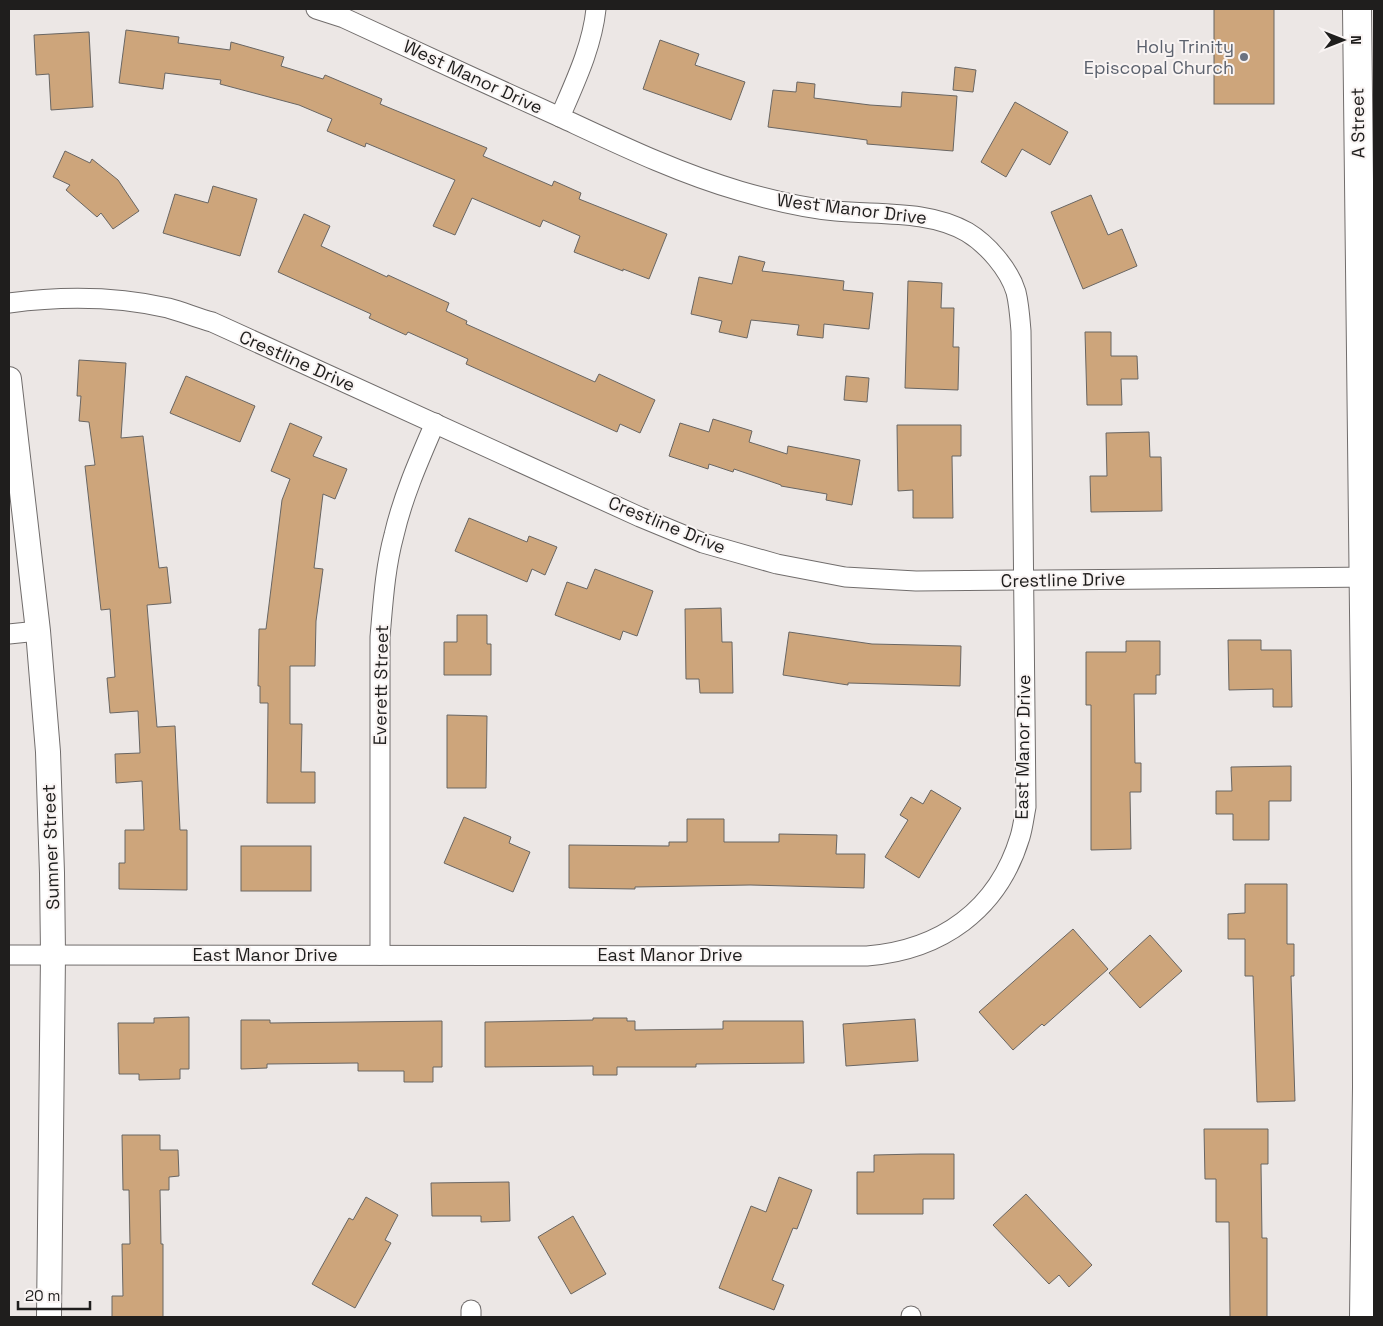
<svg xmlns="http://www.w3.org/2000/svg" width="1383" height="1326" font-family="'Space Grotesk',sans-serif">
<rect width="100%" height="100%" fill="#ece7e5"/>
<g fill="#cda57b" stroke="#696663">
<rect x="1214" y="9" width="60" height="95"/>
<path d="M 126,30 L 179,37 L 178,43 L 230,50 L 231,42 L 284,57 L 281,66 L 323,79 L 325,75 L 382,99 L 380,104 L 487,148 L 483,156 L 552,186 L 554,181 L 581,193 L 579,199 L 667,234 L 649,279 L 623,269 L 623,271 L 574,252 L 580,236 L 543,220 L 540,227 L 472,198 L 455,235 L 433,226 L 455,180 L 366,143 L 365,147 L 327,131 L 332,119 L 299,105 L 220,84 L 221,80 L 165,73 L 163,89 L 119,83 Z"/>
<path d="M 89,32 L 93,107 L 51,110 L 49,74 L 36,75 L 34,35 Z"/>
<path d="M 660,40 L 699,54 L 695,65 L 745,82 L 731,120 L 643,89 Z"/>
<path d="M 955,67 L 976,70 L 973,92 L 953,90 Z"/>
<path d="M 797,82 L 815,84 L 814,98 L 870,105 L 901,107 L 902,92 L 957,96 L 953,151 L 867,144 L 867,140 L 768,127 L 773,90 L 796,92 Z"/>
<path d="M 1015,102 L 1068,132 L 1050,165 L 1022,149 L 1006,177 L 981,162 Z"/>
<path d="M 65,151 L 90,163 L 92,159 L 118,180 L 139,211 L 113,229 L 101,213 L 97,217 L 66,190 L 70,185 L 53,177 Z"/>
<path d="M 213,186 L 257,199 L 240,256 L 163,233 L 175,194 L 208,203 Z"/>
<path d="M 1091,195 L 1108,235 L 1122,229 L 1137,266 L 1083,289 L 1051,212 Z"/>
<path d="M 304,214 L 330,226 L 321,246 L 387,277 L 388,275 L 449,303 L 446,311 L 467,321 L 466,324 L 595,382 L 599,374 L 655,400 L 640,433 L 620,424 L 617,432 L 466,364 L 468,359 L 408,332 L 406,335 L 369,318 L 371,314 L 278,272 Z"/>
<path d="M 739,256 L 765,262 L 762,271 L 844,281 L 843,290 L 873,293 L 869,329 L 824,324 L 823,338 L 797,335 L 799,325 L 751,320 L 747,338 L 719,332 L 722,321 L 691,314 L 699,277 L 732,284 Z"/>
<path d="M 908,281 L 942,283 L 941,308 L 954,308 L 953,347 L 959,347 L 958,390 L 905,388 Z"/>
<path d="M 1085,332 L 1111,332 L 1111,356 L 1137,356 L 1138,379 L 1121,379 L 1122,405 L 1087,405 Z"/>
<path d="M 79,360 L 126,363 L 121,438 L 143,436 L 159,568 L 167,567 L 171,603 L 147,605 L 157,727 L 175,726 L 180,830 L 187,830 L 187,890 L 119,889 L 119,863 L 125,863 L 125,830 L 144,830 L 142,781 L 116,783 L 115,754 L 140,753 L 138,711 L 110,713 L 107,678 L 115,677 L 110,609 L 101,610 L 85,466 L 95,465 L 89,422 L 79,421 L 81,396 L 77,396 Z"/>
<path d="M 186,376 L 255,406 L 240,442 L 170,413 Z"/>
<path d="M 846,376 L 869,378 L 867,402 L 844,400 Z"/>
<path d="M 713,419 L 752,431 L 749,442 L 787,454 L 788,446 L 860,460 L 852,505 L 826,500 L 827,494 L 781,486 L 781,485 L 734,469 L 733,472 L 709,464 L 708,469 L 669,456 L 680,423 L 709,432 Z"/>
<path d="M 290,423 L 322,437 L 313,456 L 347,469 L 335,499 L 323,494 L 314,568 L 323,569 L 316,621 L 315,666 L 290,666 L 290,724 L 302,724 L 301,772 L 315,772 L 315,803 L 267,803 L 268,703 L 260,703 L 260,686 L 258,686 L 259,629 L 266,629 L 282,500 L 290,479 L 271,471 Z"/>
<path d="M 897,425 L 961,425 L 961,456 L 952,456 L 953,518 L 913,518 L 913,490 L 898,491 Z"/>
<path d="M 1149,432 L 1150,457 L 1161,457 L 1162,511 L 1091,512 L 1090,476 L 1107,476 L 1106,433 Z"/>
<path d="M 469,518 L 527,542 L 529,536 L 557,547 L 545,575 L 532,569 L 527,582 L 455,551 Z"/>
<path d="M 595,569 L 653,591 L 637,636 L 623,631 L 620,640 L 555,615 L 567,582 L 587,589 Z"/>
<path d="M 721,608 L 722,642 L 732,642 L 733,693 L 700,693 L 699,679 L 686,679 L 685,609 Z"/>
<path d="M 457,615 L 487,615 L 487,644 L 491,644 L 491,675 L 444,675 L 444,642 L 457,642 Z"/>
<path d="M 789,632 L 872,644 L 961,646 L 960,686 L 848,683 L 848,685 L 783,675 Z"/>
<path d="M 1228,640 L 1261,640 L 1261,650 L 1291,650 L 1292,707 L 1273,707 L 1273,689 L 1229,690 Z"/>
<path d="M 1126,641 L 1160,641 L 1160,675 L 1156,675 L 1156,694 L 1134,694 L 1135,763 L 1141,763 L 1141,792 L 1130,792 L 1131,849 L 1091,850 L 1091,705 L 1086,705 L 1086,652 L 1126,652 Z"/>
<path d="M 447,715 L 487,716 L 486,788 L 447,788 Z"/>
<path d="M 1291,766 L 1291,801 L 1269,801 L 1269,840 L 1233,840 L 1233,814 L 1216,814 L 1216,791 L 1232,791 L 1231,767 Z"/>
<path d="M 931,790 L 961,808 L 919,878 L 885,857 L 908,820 L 900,815 L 911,797 L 923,804 Z"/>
<path d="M 464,817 L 511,837 L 509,843 L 530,852 L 513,892 L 444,863 Z"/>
<path d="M 687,819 L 724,819 L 724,842 L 779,842 L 779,834 L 837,835 L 836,854 L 865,854 L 864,888 L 750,885 L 635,887 L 635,889 L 569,888 L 569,845 L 669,846 L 669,842 L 687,842 Z"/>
<rect x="241" y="846" width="70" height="45"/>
<path d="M 1245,884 L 1287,884 L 1287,944 L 1294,944 L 1294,976 L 1291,976 L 1295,1101 L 1257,1102 L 1253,976 L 1245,976 L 1245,939 L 1228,939 L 1228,914 L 1245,913 Z"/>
<path d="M 1073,929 L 1108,969 L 1044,1026 L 1042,1024 L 1013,1050 L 979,1012 Z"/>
<path d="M 1150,935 L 1182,971 L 1140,1008 L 1109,973 Z"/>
<path d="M 189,1017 L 189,1069 L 180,1069 L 180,1079 L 139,1080 L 139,1074 L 119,1074 L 118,1023 L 154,1023 L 154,1018 Z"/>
<path d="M 593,1018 L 627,1018 L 627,1021 L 635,1021 L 635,1030 L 723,1029 L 723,1021 L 803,1021 L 804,1063 L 696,1064 L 696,1067 L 617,1067 L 617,1075 L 593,1075 L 593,1066 L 485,1067 L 485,1022 L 593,1020 Z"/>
<path d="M 915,1019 L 918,1061 L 846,1066 L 843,1024 Z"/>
<path d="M 241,1020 L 270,1020 L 270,1023 L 442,1021 L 442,1067 L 433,1067 L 433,1082 L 404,1082 L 404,1071 L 358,1071 L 358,1063 L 267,1064 L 267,1068 L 241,1069 Z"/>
<path d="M 1204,1129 L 1268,1129 L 1268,1164 L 1261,1164 L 1262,1238 L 1267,1238 L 1267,1317 L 1230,1317 L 1229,1222 L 1216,1222 L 1216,1179 L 1205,1179 Z"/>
<path d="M 122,1135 L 160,1135 L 160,1150 L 178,1150 L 179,1176 L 169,1177 L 169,1190 L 160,1190 L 161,1244 L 163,1244 L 163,1317 L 112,1317 L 112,1296 L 123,1296 L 122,1244 L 130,1244 L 129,1190 L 123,1190 Z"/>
<path d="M 920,1154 L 954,1154 L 954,1199 L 923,1199 L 923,1214 L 857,1214 L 857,1172 L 874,1172 L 874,1155 Z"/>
<path d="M 779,1177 L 812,1190 L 797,1229 L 793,1228 L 772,1280 L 784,1285 L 774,1310 L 719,1288 L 751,1206 L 766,1212 Z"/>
<path d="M 509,1182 L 510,1221 L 481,1222 L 481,1216 L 432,1216 L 431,1183 Z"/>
<path d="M 1026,1194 L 1092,1265 L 1069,1287 L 1059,1275 L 1049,1284 L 993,1225 Z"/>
<path d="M 366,1197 L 398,1215 L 385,1240 L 391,1243 L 355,1308 L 312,1284 L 349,1218 L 353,1220 Z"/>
<path d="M 573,1216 L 606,1274 L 571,1294 L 538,1237 Z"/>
</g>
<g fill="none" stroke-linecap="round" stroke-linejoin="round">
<defs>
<g id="minor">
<path d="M 560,117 C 575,82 592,47 596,9"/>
<path d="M 9,303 C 62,296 115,296 168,308 C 183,312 197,318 212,322 L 640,517 L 703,543 L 777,564 L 845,577 L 916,581 L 1374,577"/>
<path d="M 9,634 L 38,631"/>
<path d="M 9,955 L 867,956 C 941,950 998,910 1020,837 C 1023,827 1024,817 1026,807 L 1021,331 C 1020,318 1019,304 1016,292 C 1009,269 987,244 967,232 C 929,210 879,215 836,211 C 804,208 771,200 740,191 C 678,173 620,145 562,118 C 489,85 417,52 344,18 L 316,9"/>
<path d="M 380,955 L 380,637 C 383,603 385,568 394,535 C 403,496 419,460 435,423"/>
<path d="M 471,1310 L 471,1317"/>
<path d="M 911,1317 L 911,1316"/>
</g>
<path id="tertiary" d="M 9,379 L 38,631 L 48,752 L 52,873 L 53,954 L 49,1317"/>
<path id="secondary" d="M 1357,9 L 1366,783 L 1367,1087 L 1364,1317"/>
</defs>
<use href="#minor" stroke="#716d6c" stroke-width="21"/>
<use href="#tertiary" stroke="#716d6c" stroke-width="26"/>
<use href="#secondary" stroke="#716d6c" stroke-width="30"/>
<use href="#minor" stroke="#fff" stroke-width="19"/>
<use href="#tertiary" stroke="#fff" stroke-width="24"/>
<use href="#secondary" stroke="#fff" stroke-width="28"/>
</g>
<circle fill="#6b7280" stroke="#f9f4f3" stroke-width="2" cx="1244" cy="57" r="5"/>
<g text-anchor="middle" stroke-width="4" stroke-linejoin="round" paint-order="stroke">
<g font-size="18" fill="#5b616d" stroke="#f9f4f3" text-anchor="end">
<text x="1234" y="53">Holy Trinity<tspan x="1234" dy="21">Episcopal Church</tspan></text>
</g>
<g font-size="18" fill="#1f1e1d" stroke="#f9f4f3">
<text transform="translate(473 77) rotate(25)" y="6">West Manor Drive</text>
<text transform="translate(1358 123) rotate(-91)" y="6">A Street</text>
<text transform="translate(852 209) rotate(7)" y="6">West Manor Drive</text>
<text transform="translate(297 361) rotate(24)" y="6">Crestline Drive</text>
<text transform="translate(667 525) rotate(22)" y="6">Crestline Drive</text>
<text transform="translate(1063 580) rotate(-1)" y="6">Crestline Drive</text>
<text transform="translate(381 685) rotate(-89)" y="6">Everett Street</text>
<text transform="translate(1023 747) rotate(-89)" y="6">East Manor Drive</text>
<text transform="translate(51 847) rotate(-92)" y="6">Sumner Street</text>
<text x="265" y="961">East Manor Drive</text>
<text x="670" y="961">East Manor Drive</text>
</g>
</g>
<rect width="1383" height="1326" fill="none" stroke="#1f1e1d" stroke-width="20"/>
<g transform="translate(1343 40) rotate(90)" stroke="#f9f4f3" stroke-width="4" paint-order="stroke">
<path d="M0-4L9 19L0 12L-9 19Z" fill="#1f1e1d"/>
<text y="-8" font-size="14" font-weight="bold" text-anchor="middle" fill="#1f1e1d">N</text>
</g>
<path d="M18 1301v8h72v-8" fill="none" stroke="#1f1e1d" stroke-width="2.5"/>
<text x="25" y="1301" font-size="15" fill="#1f1e1d" stroke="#f9f4f3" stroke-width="4" paint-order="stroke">20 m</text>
</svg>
